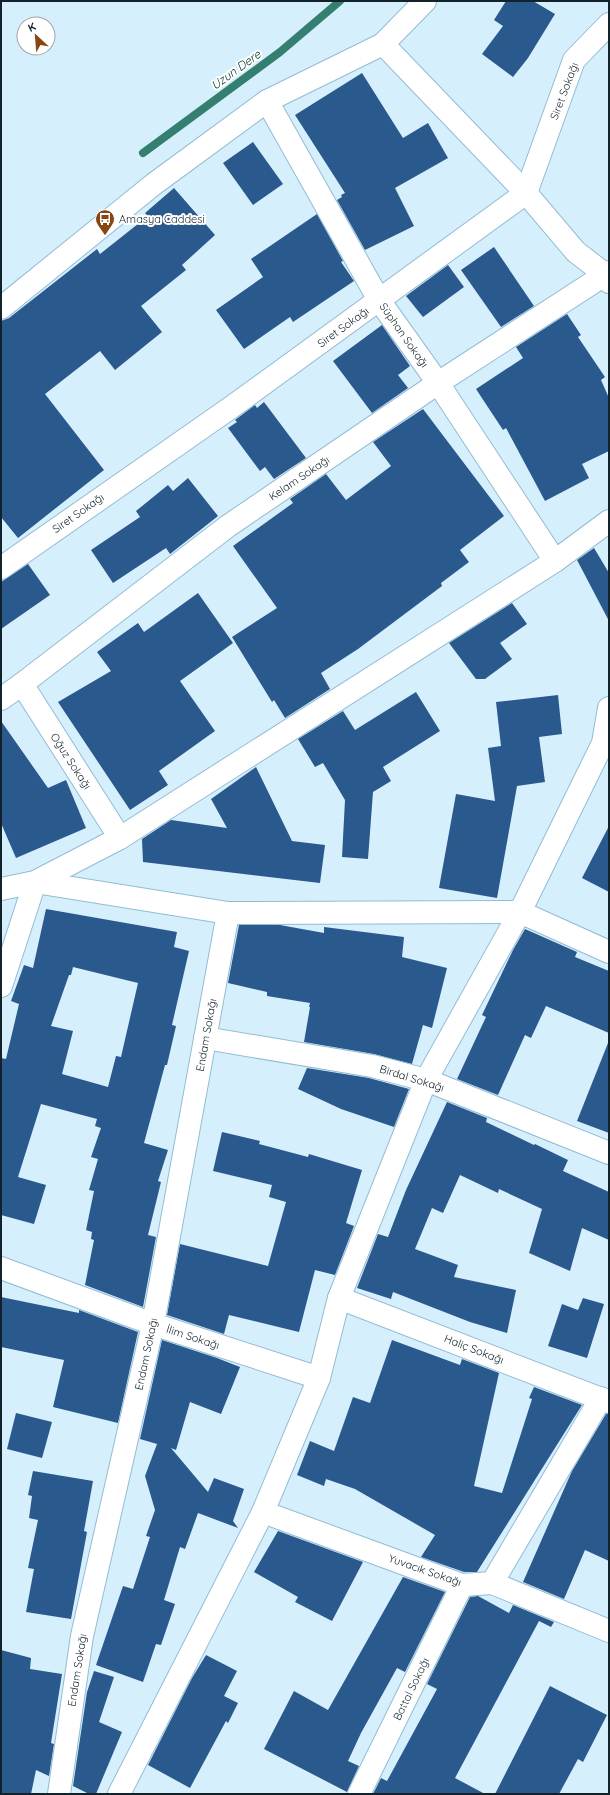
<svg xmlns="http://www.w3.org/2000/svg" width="610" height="1795" font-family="Quicksand,sans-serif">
<rect width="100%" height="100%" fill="#d6effd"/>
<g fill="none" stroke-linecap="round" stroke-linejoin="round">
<path stroke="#347f70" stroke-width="8" d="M 143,153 L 280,52 L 340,1"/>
</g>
<g fill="#2a598e" fill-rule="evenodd">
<path d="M 506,1 L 533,1 L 555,14 L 528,58 L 513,77 L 482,54 L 503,26 L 494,20 Z"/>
<path d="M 362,73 L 403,138 L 428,123 L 448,158 L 395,188 L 414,226 L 365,250 L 337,200 L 342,197 L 341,195 L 345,193 L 295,115 Z"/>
<path d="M 253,142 L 283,184 L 253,205 L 223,163 Z"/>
<path d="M 174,188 L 215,235 L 182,265 L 186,270 L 141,306 L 162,332 L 115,370 L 100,351 L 45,394 L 104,470 L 18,538 L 1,517 L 1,321 L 9,318 L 97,249 L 100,254 L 148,216 L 145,213 Z"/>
<path d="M 317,214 L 343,261 L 341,262 L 354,281 L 293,322 L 290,317 L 244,349 L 216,310 L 263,277 L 251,259 Z"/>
<path d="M 494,247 L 534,306 L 501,327 L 461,270 Z"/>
<path d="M 448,265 L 464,287 L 423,317 L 406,296 Z"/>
<path d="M 567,314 L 581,335 L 578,337 L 605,377 L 601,380 L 609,398 L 609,451 L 582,464 L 589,478 L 545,501 L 506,428 L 503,430 L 476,389 L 523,358 L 516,347 Z"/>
<path d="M 382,325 L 410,366 L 398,375 L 408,388 L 372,413 L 333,361 Z"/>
<path d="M 264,402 L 306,458 L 274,479 L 265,467 L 260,471 L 228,428 L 237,422 L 235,420 L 255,405 L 257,408 Z"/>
<path d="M 423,409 L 504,516 L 460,550 L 469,562 L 441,583 L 442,586 L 358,649 L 321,673 L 330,689 L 285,718 L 274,700 L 272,702 L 232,637 L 277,608 L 233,546 L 293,503 L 290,499 L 326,474 L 346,500 L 391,466 L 373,442 Z"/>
<path d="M 188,478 L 218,516 L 170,554 L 166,548 L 113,583 L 91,550 L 140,517 L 136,511 L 168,485 L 173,491 Z"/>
<path d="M 594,548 L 609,573 L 609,621 L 577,560 Z"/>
<path d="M 28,564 L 50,595 L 1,629 L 1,582 Z"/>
<path d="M 198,593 L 233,643 L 180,681 L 215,731 L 159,771 L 168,785 L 130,810 L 58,702 L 111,671 L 97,652 L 138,623 L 144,632 Z"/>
<path d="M 512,603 L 527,624 L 500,643 L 512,659 L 485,679 L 476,679 L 449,643 Z"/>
<path d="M 416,692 L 440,731 L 383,767 L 391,781 L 373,792 L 368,859 L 342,857 L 345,800 L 323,763 L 315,767 L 298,739 L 343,711 L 355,730 Z"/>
<path d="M 558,695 L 562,734 L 539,737 L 545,782 L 517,786 L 497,898 L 439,888 L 456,794 L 495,801 L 488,748 L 501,746 L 496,702 Z"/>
<path d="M 1,721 L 48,788 L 66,780 L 86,828 L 16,858 L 1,823 Z"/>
<path d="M 256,767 L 292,841 L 325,845 L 320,883 L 143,862 L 142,839 L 171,820 L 227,828 L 211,799 Z"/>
<path d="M 609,826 L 609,892 L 582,878 Z"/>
<path d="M 46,909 L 177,932 L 174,947 L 189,951 L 172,1025 L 176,1026 L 167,1065 L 165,1065 L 144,1143 L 168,1150 L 158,1181 L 161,1182 L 148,1235 L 156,1237 L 143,1307 L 85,1285 L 94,1240 L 91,1239 L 92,1232 L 86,1230 L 94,1191 L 89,1190 L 98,1159 L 91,1157 L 101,1128 L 95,1126 L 97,1119 L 41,1104 L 18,1177 L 46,1185 L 34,1224 L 1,1215 L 1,1058 L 6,1059 L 19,1004 L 11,1001 L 24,965 L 33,968 ZM 73,967 L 138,983 L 121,1057 L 116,1056 L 108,1087 L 62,1074 L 73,1031 L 51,1026 L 69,975 L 71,975 Z"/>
<path d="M 239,925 L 280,925 L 324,933 L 324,927 L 404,937 L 402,957 L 447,968 L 432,1028 L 423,1025 L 412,1064 L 374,1054 L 304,1042 L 310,1007 L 309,1007 L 310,1003 L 267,996 L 267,992 L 228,983 Z"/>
<path d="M 525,929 L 577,952 L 575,957 L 609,971 L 609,1033 L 546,1006 L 531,1038 L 525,1035 L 498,1095 L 457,1079 L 486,1017 L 482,1015 L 513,950 Z"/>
<path d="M 608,1043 L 609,1044 L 609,1133 L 577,1121 Z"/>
<path d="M 307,1068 L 369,1078 L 409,1089 L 394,1127 L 341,1109 L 298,1089 Z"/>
<path d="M 447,1102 L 487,1118 L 486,1122 L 534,1145 L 535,1144 L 568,1160 L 563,1171 L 609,1192 L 609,1240 L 582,1228 L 570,1271 L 529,1253 L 542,1209 L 499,1189 L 498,1193 L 460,1175 L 443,1213 L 432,1208 L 415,1249 L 458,1265 L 454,1277 L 516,1290 L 507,1333 L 470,1322 L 393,1292 L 391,1299 L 357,1288 L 378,1234 L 388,1237 L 406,1190 Z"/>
<path d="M 222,1132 L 260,1141 L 259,1144 L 308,1157 L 309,1154 L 362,1170 L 346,1223 L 354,1226 L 335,1275 L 315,1270 L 299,1332 L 229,1315 L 224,1334 L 167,1315 L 180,1244 L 268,1266 L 286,1202 L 269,1197 L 272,1185 L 213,1171 Z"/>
<path d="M 1,1297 L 79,1313 L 79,1310 L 138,1332 L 118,1423 L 53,1407 L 64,1360 L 1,1347 Z"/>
<path d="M 583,1298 L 604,1304 L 587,1358 L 548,1346 L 562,1304 L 578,1310 Z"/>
<path d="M 162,1340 L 217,1358 L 240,1367 L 221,1414 L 190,1402 L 176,1450 L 171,1448 L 208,1492 L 214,1478 L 244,1489 L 233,1521 L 238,1528 L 198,1513 L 185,1549 L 180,1547 L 164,1600 L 175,1604 L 161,1645 L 156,1644 L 143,1682 L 96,1665 L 123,1586 L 133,1589 L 150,1537 L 146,1536 L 155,1510 L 145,1476 L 157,1444 L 140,1439 Z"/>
<path d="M 392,1340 L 460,1365 L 462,1359 L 499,1373 L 474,1486 L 502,1493 L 532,1399 L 529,1398 L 534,1387 L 582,1405 L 477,1572 L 464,1572 L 421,1557 L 435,1535 L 355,1489 L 326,1479 L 324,1486 L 297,1475 L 310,1441 L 334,1451 L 353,1397 L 370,1403 Z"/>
<path d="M 16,1413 L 52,1422 L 42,1458 L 7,1449 Z"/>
<path d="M 606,1414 L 609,1414 L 609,1561 L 585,1550 L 564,1599 L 523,1582 L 572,1471 Z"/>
<path d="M 33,1471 L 93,1481 L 84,1531 L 87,1532 L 71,1619 L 26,1612 L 34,1569 L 28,1568 L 38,1520 L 29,1518 L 32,1496 L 28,1495 Z"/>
<path d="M 278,1531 L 363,1562 L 332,1621 L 295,1602 L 298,1597 L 254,1572 Z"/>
<path d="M 403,1577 L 445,1592 L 405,1672 L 397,1668 L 361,1733 L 348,1761 L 359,1766 L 347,1792 L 264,1749 L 294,1691 L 328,1710 Z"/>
<path d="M 478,1596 L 509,1613 L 513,1605 L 554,1622 L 551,1627 L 539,1621 L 455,1778 L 485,1794 L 373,1794 L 381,1778 L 387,1781 L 437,1689 L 427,1684 L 470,1597 Z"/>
<path d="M 1,1650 L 31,1658 L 30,1669 L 62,1674 L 51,1743 L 54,1744 L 49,1776 L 36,1770 L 31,1794 L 1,1794 Z"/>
<path d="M 206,1655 L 237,1671 L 224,1696 L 238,1703 L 228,1723 L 226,1721 L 190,1788 L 148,1765 L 192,1678 Z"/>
<path d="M 94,1671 L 114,1677 L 99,1722 L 122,1732 L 96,1794 L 89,1794 L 73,1786 L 87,1692 Z"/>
<path d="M 550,1686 L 607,1715 L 583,1762 L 578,1759 L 559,1794 L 495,1794 Z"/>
</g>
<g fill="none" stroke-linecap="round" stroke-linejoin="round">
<defs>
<g id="minor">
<path d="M 383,44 L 526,193 L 576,252 L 606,275 L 609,282"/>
<path d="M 267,101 L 379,300 L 438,383 L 555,561"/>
<path d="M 1,568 L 233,406 L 526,193 L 574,60 L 609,24"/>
<path d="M 22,684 L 120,838"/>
<path d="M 1,699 L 22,684 L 228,526 L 438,383 L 609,272"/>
<path d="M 1,889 L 35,882 L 120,838 L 555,561 L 609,521"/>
<path d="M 1,986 L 35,882 L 228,913 L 520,912 L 609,952"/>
<path d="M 205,1038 L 372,1066 L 426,1080 L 609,1153"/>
<path d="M 1,1268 L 153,1324 L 319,1378"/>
<path d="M 339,1298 L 609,1402"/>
<path d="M 263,1512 L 462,1585 L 492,1583 L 609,1631"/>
<path d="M 492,1583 L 601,1398"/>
<path d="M 59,1794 L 82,1636 L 153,1324 L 228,913"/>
<path d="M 119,1794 L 263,1512 L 319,1378 L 339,1298 L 426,1080 L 520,912 L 603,743 L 609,708"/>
<path d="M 359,1794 L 462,1585"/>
</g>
<path id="tertiary" d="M 1,308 L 154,184 L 267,101 L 383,44 L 425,1"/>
</defs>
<use href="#minor" stroke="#93bcd3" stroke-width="24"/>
<use href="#tertiary" stroke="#93bcd3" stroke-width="24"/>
<use href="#minor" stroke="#fff" stroke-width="22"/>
<use href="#tertiary" stroke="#fff" stroke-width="22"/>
</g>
<defs>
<symbol id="bus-pin" viewBox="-11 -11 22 30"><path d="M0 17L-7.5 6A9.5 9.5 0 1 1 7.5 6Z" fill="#874612" stroke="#fff"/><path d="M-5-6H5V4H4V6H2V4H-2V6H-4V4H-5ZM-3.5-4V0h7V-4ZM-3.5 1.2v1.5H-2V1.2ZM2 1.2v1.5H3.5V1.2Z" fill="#fff"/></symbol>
</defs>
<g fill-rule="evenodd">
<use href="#bus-pin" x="94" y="208" width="22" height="30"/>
</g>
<g text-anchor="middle" stroke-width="4" stroke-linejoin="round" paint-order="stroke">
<g font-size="11" fill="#12222b" stroke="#fff">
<text transform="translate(564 91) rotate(-69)" y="4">Siret Sokağı</text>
<text transform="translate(343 327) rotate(-36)" y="4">Siret Sokağı</text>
<text transform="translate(404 335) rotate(55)" y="4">Süphan Sokağı</text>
<text transform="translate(299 478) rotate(-34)" y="4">Kelam Sokağı</text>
<text transform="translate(78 513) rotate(-35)" y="4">Siret Sokağı</text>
<text transform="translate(71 761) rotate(57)" y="4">Oğuz Sokağı</text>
<text transform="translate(206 1035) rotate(-80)" y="4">Endam Sokağı</text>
<text transform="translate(412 1078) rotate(17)" y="4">Birdal Sokağı</text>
<text transform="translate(193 1337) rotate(18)" y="4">İlim Sokağı</text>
<text transform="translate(474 1349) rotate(21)" y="4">Haliç Sokağı</text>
<text transform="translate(146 1354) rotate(-78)" y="4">Endam Sokağı</text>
<text transform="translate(425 1570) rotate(19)" y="4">Yuvacık Sokağı</text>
<text transform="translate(77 1670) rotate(-81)" y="4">Endam Sokağı</text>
<text transform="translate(411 1689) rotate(-64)" y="4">Battal Sokağı</text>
</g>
<g font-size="11" fill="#12222b" stroke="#fff" text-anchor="start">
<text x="119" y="223">Amasya Caddesi</text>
</g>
<g font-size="12" font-style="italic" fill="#05352a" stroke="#fff">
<text transform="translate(236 70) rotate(-36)" y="4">Uzun Dere</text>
</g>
</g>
<rect width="610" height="1795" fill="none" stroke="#12222b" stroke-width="4"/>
<g transform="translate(36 36) rotate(334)"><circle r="19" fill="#ffffff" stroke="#a0a7aa"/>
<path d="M0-3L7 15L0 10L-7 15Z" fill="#874612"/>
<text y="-6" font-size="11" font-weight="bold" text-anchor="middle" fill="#12222b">K</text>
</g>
</svg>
